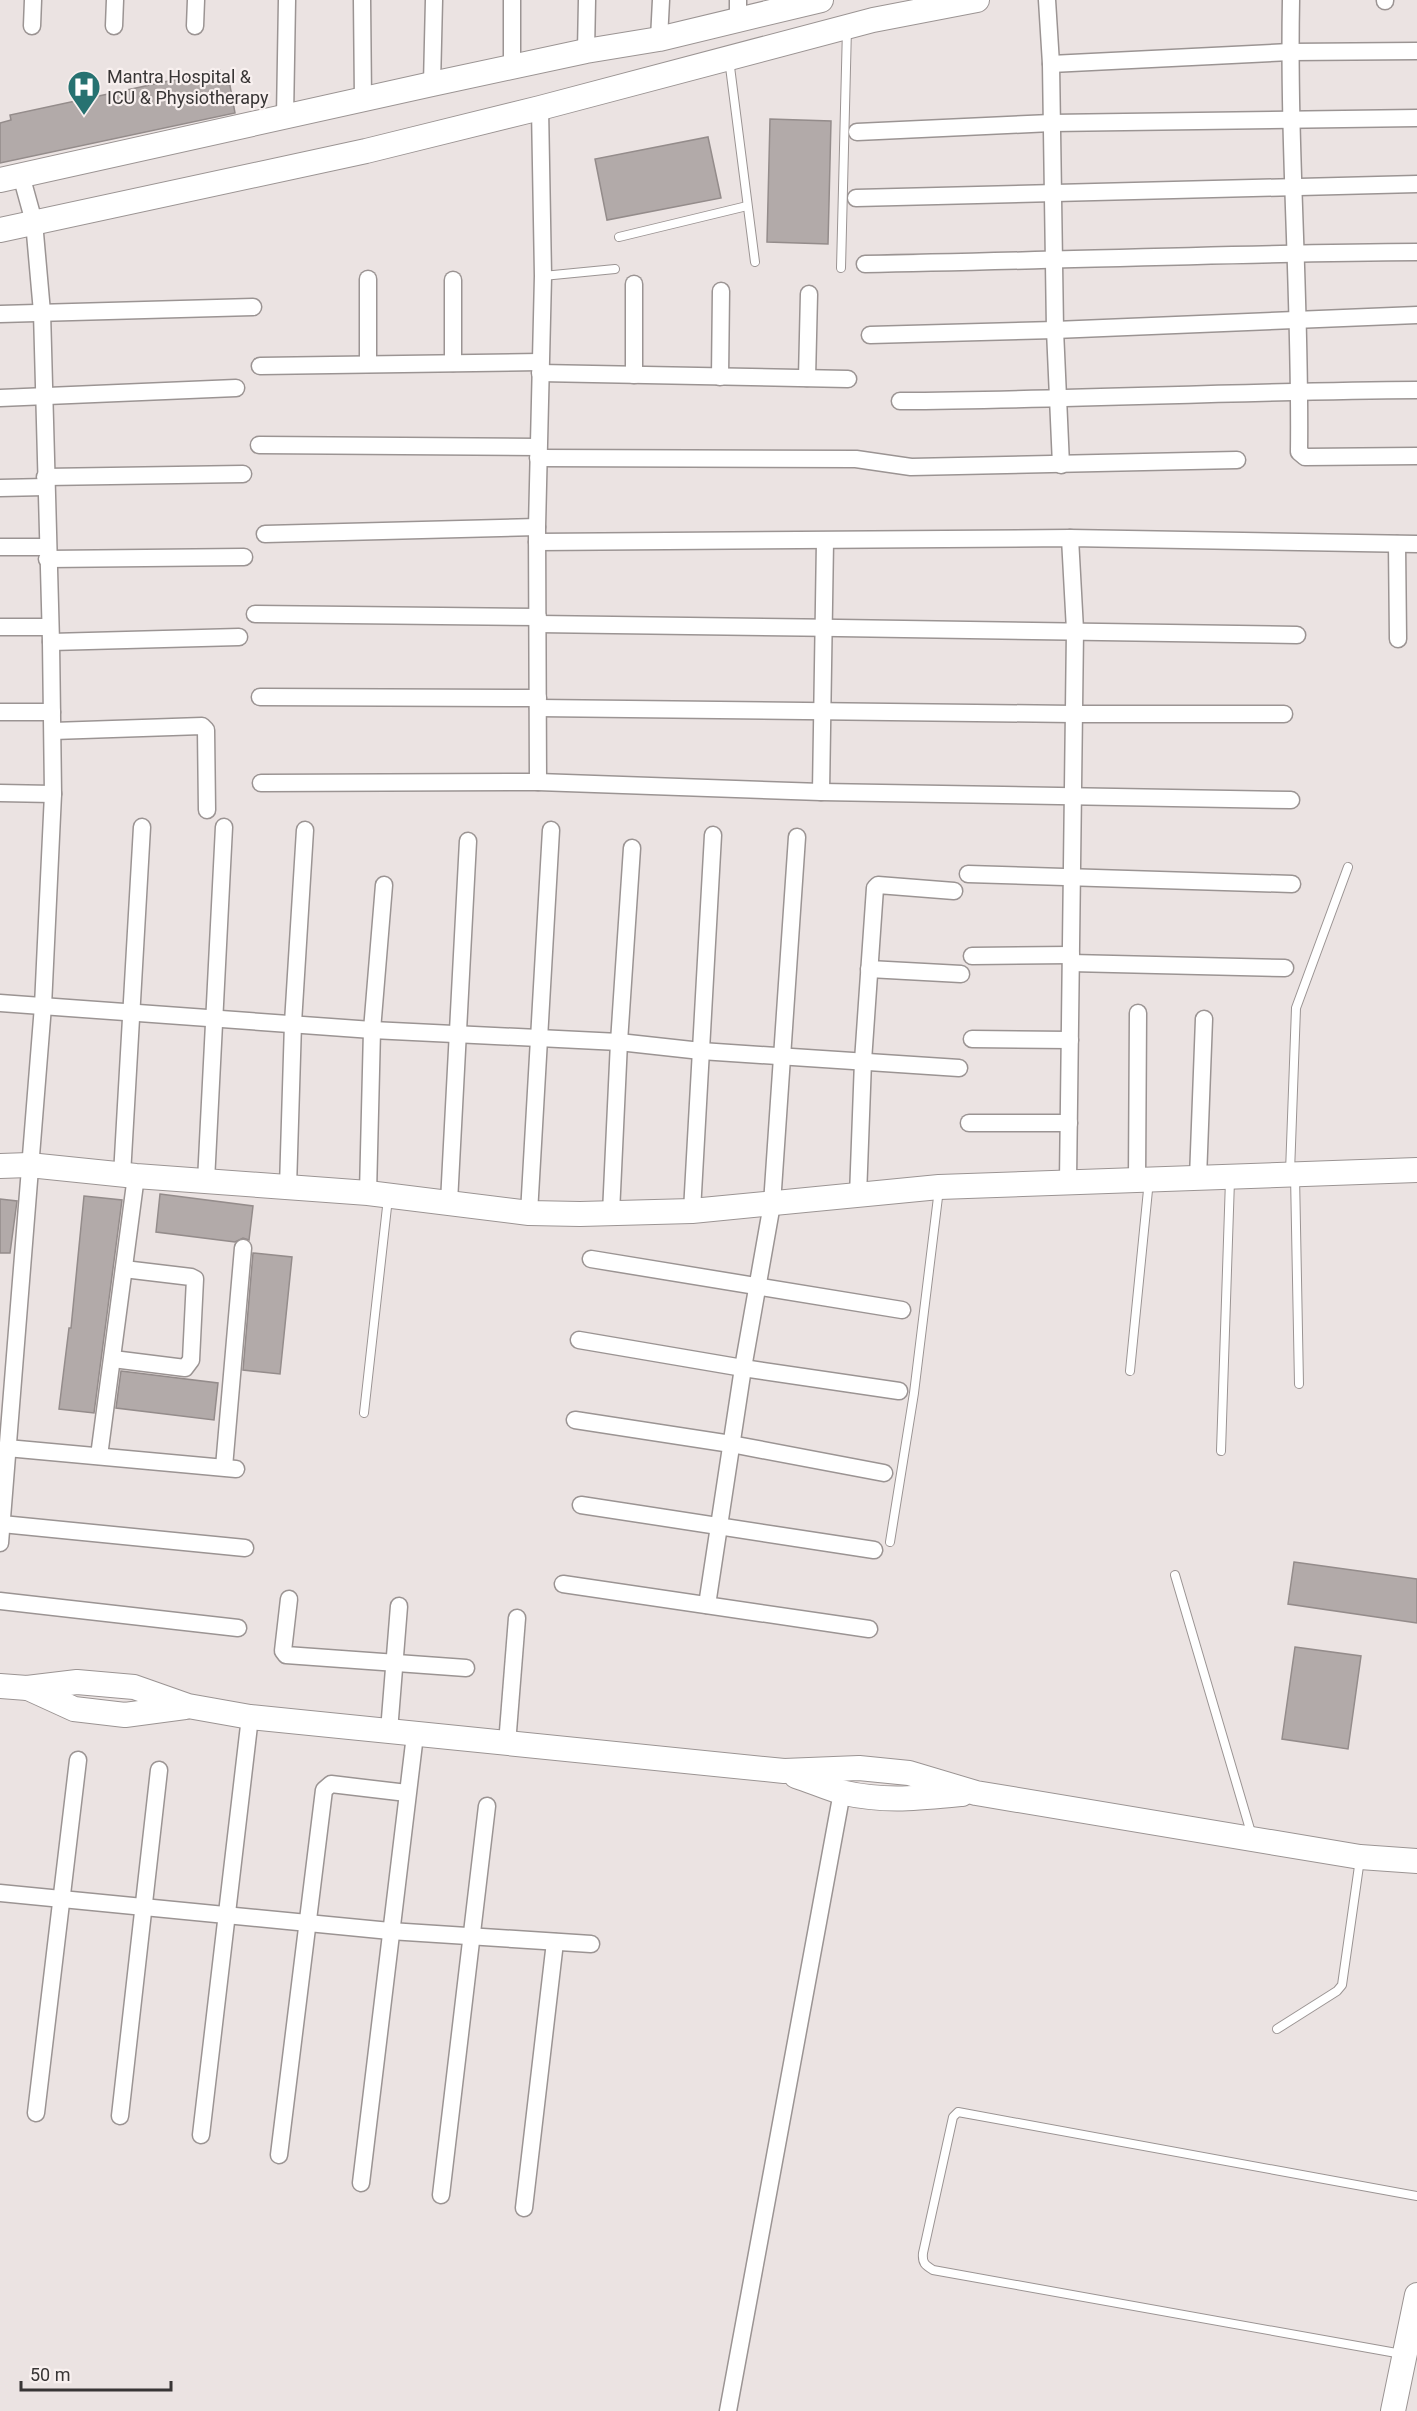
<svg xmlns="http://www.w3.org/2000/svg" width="1417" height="2411" font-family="Roboto,sans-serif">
<rect width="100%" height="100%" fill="#ebe3e2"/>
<g fill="#b2aaa9" stroke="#948c8b" stroke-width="1.5">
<path d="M 220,70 L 222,81 L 229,80 L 235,113 L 0,163 L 0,123 L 11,120 L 10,115 Z"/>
<path d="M 770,119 L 831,121 L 828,244 L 767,242 Z"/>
<path d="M 708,137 L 721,198 L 607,220 L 595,159 Z"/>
<path d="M 160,1194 L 253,1206 L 249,1240 L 243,1238 L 235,1242 L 156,1232 Z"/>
<path d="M 84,1196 L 122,1200 L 94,1413 L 59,1409 L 69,1328 L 71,1328 Z"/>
<path d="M 0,1199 L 17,1201 L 10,1253 L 0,1253 Z"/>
<path d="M 253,1253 L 292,1257 L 280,1374 L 243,1370 Z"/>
<path d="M 121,1371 L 218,1383 L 214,1420 L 116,1408 Z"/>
<path d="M 1294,1562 L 1417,1579 L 1417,1623 L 1288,1604 Z"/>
<path d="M 1295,1647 L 1361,1656 L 1348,1749 L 1282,1739 Z"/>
</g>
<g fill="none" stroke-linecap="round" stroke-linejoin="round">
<defs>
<g id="lane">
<path d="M 729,59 L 755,262"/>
<path d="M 619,237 L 747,206"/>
<path d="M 841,268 L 847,28"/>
<path d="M 543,276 L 615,269"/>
<path d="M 1290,1172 L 1296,1008 L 1348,867"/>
<path d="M 1295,1175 L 1299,1384"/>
<path d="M 1130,1371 L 1149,1180"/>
<path d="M 364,1413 L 388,1198"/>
<path d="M 1221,1451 L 1230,1180"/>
<path d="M 890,1542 L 914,1393 L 939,1189"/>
<path d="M 1175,1575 L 1252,1836"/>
<path d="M 1277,2029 L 1337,1991 L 1342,1985 L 1360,1859"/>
<path d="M 1402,2354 L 933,2270 C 925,2265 922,2263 923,2253 L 953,2117 L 958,2112 L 1417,2196"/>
</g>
<g id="street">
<path d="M 362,0 L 363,100"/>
<path d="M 738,0 L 738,20"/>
<path d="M 1047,0 L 1051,64 L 1055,330 L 1061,465"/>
<path d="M 1291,0 C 1288,151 1301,301 1299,452 L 1305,457 L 1417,456"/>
<path d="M 1385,0 L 1385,1"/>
<path d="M 32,26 L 33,0"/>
<path d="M 114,26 L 115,0"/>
<path d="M 195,26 L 196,0"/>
<path d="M 659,39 L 661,0"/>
<path d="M 586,51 L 587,0"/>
<path d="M 1051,64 L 1290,52 L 1417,51"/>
<path d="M 512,68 L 512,0"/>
<path d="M 432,84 L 434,0"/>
<path d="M 285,117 L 287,0"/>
<path d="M 857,132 L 1051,123 L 1417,118"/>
<path d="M 856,198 L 1417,184"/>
<path d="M 865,264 C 1049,261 1233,253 1417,252"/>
<path d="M 453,280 L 453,363"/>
<path d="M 0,314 L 253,307"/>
<path d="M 870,335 L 1055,330 L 1417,315"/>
<path d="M 368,364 L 368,279"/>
<path d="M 260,366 L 540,362"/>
<path d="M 540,373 L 848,379"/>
<path d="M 634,375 L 634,284"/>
<path d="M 720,377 L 721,291"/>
<path d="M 807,378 L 809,294"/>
<path d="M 0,398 L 236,388"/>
<path d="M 900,401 C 1072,400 1245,391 1417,390"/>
<path d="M 259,445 L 538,447"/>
<path d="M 538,458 L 856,459 L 911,467 L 1237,460"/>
<path d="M 45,477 L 243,474"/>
<path d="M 0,488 L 45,487"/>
<path d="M 265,534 L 537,527"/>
<path d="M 537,542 L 1070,538 L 1417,544"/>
<path d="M 1397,544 L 1398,639"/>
<path d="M 0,547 L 47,547"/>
<path d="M 47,559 L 244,557"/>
<path d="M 255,614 L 538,617"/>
<path d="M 538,624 C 791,628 1044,629 1297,635"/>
<path d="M 0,627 L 50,627"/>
<path d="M 51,642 L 239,637"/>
<path d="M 260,697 L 538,698"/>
<path d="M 538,708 L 1073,714 L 1284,714"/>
<path d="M 0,712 L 52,712"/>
<path d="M 53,731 L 202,726 L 206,730 L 207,810"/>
<path d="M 538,782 L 537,527 L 543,276 L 540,108"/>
<path d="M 261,783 L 538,782 L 821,792 L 1291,800"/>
<path d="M 821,792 L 825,541"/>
<path d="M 0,793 L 53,794"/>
<path d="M 968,874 L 1292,884"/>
<path d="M 972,956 L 1071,955"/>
<path d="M 1071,963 L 1285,968"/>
<path d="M 869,969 L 961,974"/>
<path d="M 0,1003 L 372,1030 L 619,1042 L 701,1051 L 959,1068"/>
<path d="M 972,1039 L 1070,1040"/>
<path d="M 969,1123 L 1069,1123"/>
<path d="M 122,1175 L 142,827"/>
<path d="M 1198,1178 L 1204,1019"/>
<path d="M 1137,1180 L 1138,1013"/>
<path d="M 206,1181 L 224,827"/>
<path d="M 1068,1181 L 1075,630 L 1070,538"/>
<path d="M 288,1187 L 293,1023 L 305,830"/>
<path d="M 368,1193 L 372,1030 L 384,885"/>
<path d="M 858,1196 L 863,1061 L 875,888 L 878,885 L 954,891"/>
<path d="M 449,1202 L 468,841"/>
<path d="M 692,1211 L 713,835"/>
<path d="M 529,1213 L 551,830"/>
<path d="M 611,1213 L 619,1042 L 632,848"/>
<path d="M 591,1259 L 902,1310"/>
<path d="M 579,1340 L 743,1368 L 899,1391"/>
<path d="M 113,1359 L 185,1368 L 191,1360 L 195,1279 L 191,1277 L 124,1269"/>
<path d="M 575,1420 L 731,1444 L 884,1473"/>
<path d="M 7,1448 L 236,1469"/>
<path d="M 99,1456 L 136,1176"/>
<path d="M 224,1467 L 243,1248"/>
<path d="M 581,1505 L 874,1550"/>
<path d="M 2,1524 L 245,1548"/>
<path d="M 0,1543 L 43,1006 L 53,794 L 51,642 L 42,312 L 34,222 L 21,175"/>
<path d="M 563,1584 L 869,1629"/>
<path d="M 289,1599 L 283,1651 L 286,1655 L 466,1668"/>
<path d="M 0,1601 L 238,1628"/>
<path d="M 707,1605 L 743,1368 L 772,1204 L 797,837"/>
<path d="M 389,1731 L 399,1606"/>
<path d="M 507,1744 L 517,1618"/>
<path d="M 0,1893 L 390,1931 L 591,1944"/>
<path d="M 36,2113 L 78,1760"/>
<path d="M 120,2116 L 159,1770"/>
<path d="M 201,2135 L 250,1717"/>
<path d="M 279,2155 L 324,1790 L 331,1784 L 407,1793"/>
<path d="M 361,2183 L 415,1735"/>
<path d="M 441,2195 L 487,1806"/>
<path d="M 524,2208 L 555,1942"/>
<path d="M 728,2411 L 842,1792"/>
</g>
<g id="secondary">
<path d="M 0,180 L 432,84 L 586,51 L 659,39 L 821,0"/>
<path d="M 0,230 L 366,151 L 540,108 L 873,20 L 977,0"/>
<path d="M 0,1166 L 29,1165 L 136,1176 L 368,1193 L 529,1213 L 580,1214 L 692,1211 L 939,1187 L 1417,1170"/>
<path d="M 0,1686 L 27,1688 L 77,1682 L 134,1687 L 188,1706 L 250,1717 L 784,1771 L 859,1768 L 909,1773 L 976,1793 L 1360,1857 L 1417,1861"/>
<path d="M 28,1688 L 74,1709 L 125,1715 L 185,1707"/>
<path d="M 796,1776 C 812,1781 829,1789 845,1793 C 884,1802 922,1798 962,1794"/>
<path d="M 1393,2411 L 1417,2295"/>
</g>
</defs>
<use href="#lane" stroke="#9b9493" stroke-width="10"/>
<use href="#street" stroke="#9b9493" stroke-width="19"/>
<use href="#secondary" stroke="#9b9493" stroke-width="26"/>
<use href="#lane" stroke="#fff" stroke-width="8"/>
<use href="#street" stroke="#fff" stroke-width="16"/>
<use href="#secondary" stroke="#fff" stroke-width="24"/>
</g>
<defs>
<symbol id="hospital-pin" viewBox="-11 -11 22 30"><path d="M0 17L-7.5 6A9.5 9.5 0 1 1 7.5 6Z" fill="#277271" stroke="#f8f0ef"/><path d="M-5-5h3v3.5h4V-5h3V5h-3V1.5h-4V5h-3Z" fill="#fff"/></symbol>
</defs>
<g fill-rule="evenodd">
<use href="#hospital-pin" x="65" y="68" width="38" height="52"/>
</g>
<g text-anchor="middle" stroke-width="4.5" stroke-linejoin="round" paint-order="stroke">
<g font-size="18" fill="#383535" stroke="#f8f0ef" text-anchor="start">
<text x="107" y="83">Mantra Hospital &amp;<tspan x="107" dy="21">ICU &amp; Physiotherapy</tspan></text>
</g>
</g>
<path d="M21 2381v9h150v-9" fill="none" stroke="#383535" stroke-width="3"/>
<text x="30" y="2381" font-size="18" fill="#383535" stroke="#f8f0ef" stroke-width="4.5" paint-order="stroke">50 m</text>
</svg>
